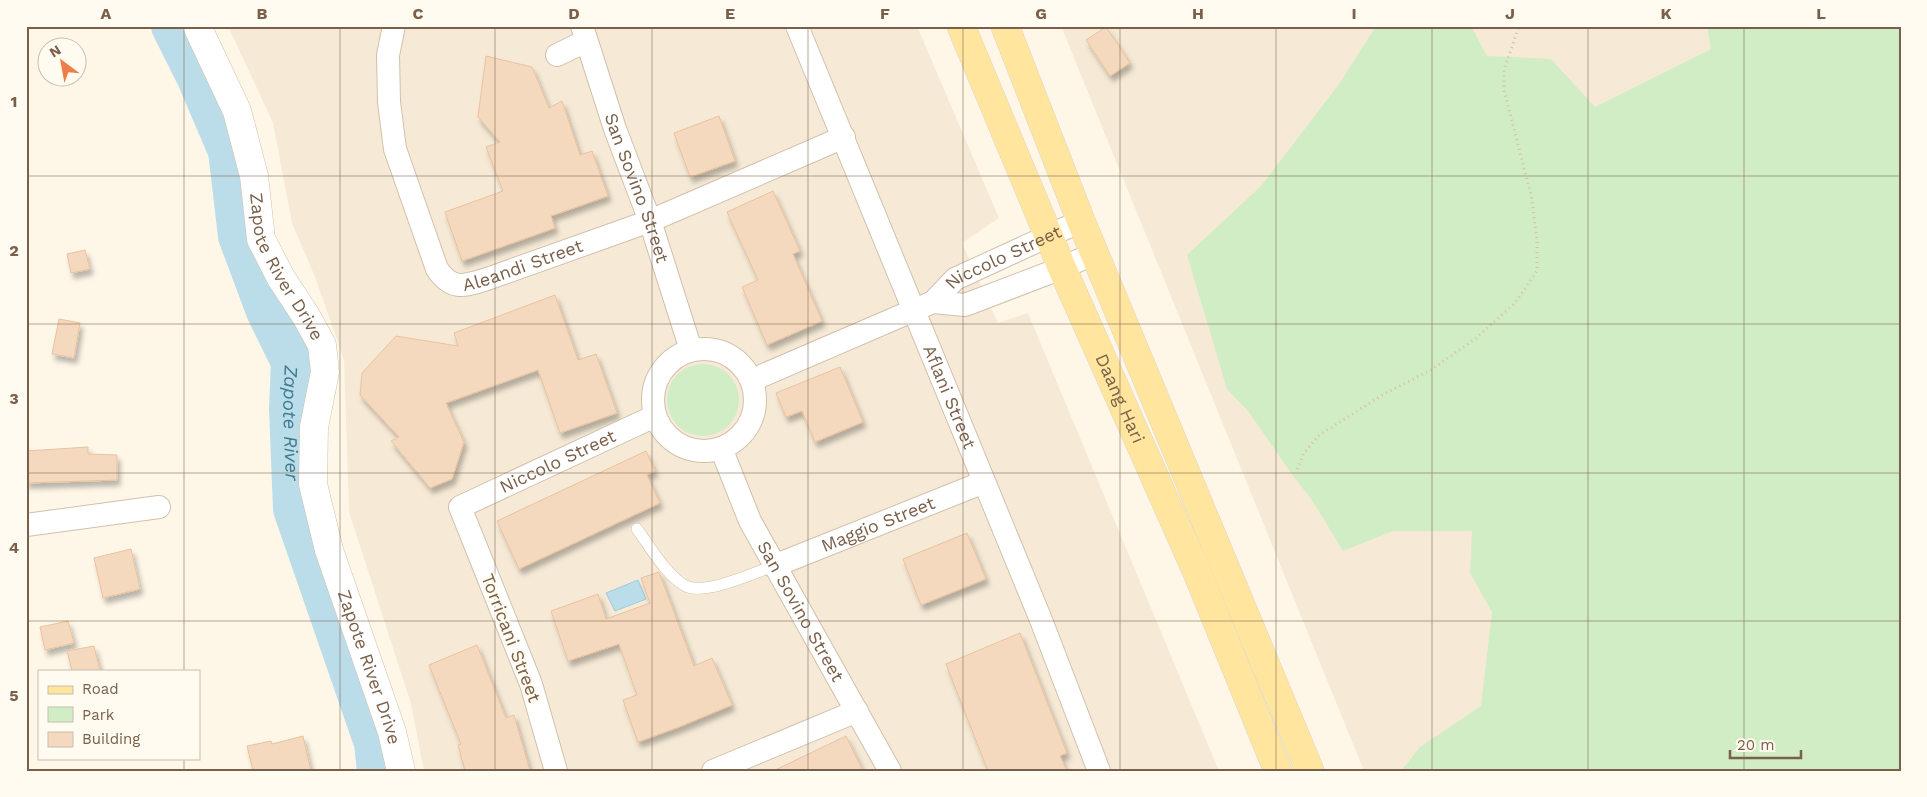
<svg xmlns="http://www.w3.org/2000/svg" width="1927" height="797" font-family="'Work Sans',sans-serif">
<defs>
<filter id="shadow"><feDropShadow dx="3" dy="5.5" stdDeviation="2.5" flood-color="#0004"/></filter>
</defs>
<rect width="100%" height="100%" fill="#fef7e8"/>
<g fill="#f6ead6">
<path d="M 228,26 L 917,26 L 999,218 L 962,243 L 998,323 L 1028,313 L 1219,771 L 424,771 L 411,704 L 349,512 L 344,360 L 315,277 L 292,223 L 273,123 Z"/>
<path d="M 1061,26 L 1901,26 L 1901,771 L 1364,771 Z"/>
</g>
<g fill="#d1edc5">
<path d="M 1376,26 L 1471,26 L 1487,56 L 1551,59 L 1595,107 L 1711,49 L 1707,26 L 1901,26 L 1901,771 L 1401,771 L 1420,747 L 1481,706 L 1492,612 L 1470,573 L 1472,531 L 1393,531 L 1343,551 L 1312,500 L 1291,473 L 1248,411 L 1227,389 L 1187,255 L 1261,186 L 1339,84 Z"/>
<circle cx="703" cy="400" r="36"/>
</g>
<path fill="#badde9" stroke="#a0ccdc" d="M 638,580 L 646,599 L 615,611 L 606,593 Z"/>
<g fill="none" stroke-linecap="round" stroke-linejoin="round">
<path stroke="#badde9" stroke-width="42" id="s1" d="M 172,26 L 197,76 L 229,151 L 239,236 L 267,311 L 292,362 L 290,409 L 294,509 L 375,743 L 378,771"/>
</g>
<g fill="#f5d9be" stroke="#e9c29d" filter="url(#shadow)">
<path d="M 1106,27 L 1130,63 L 1110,76 L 1086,40 Z"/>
<path d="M 486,56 L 532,67 L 549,108 L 562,101 L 580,155 L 592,151 L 608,196 L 551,216 L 555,228 L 462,261 L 445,212 L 503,191 L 486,147 L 500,142 L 478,117 Z"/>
<path d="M 719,116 L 735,161 L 690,177 L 674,133 Z"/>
<path d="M 773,191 L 800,251 L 793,254 L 822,321 L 767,345 L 742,287 L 758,280 L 727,212 Z"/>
<path d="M 85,250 L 90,269 L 71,273 L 67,254 Z"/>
<path d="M 555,295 L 578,360 L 596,354 L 617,413 L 560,433 L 538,370 L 446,403 L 464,442 L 452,479 L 430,488 L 391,441 L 399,437 L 360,395 L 362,373 L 396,336 L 458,346 L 454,333 Z"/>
<path d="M 59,319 L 80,323 L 74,358 L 52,354 Z"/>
<path d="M 840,367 L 863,422 L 815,442 L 802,411 L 786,417 L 776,393 Z"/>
<path d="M 88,447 L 88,454 L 117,455 L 117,480 L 26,483 L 26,451 Z"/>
<path d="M 646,451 L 655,471 L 647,475 L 660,503 L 519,569 L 497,521 Z"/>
<path d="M 967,533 L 986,579 L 921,605 L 903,559 Z"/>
<path d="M 131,549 L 140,589 L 103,598 L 94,558 Z"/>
<path d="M 659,572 L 694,666 L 712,658 L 732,705 L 679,727 L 638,742 L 623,700 L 637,695 L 619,644 L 568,661 L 551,611 L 598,594 L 606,619 L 650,603 L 641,578 Z"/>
<path d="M 68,621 L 74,643 L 45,650 L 40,627 Z"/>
<path d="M 1020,633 L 1067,753 L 1060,756 L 1067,771 L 988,771 L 946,664 Z"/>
<path d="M 477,645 L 506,718 L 514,715 L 530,771 L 465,771 L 458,745 L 461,744 L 429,665 Z"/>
<path d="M 94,646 L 100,671 L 72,671 L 67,651 Z"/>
<path d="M 303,736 L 311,771 L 253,771 L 247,746 L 271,741 L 272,744 Z"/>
<path d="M 846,736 L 863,771 L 773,771 Z"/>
</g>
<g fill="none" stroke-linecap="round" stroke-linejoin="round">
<defs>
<path id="lane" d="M 637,529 C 649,545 669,580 688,587 C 709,594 753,573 774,566"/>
<g id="street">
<path id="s2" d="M 394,26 L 388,55 L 389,102 L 395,149 L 437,269 C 452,291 464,286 487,279 L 650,221 L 844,137"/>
<path id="s3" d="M 582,26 L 615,129 L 650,221 L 691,350"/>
<path id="s4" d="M 797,26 L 1041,620 L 1099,771"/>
<path d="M 557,55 L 586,41"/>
<path d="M 933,302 L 965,305 L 1062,268 L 1095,253"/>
<circle cx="704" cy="400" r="51"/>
<path id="s5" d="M 752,380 L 933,302 L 955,279 L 1081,221"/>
<path id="s6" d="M 721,448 L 750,521 L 890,771"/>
<path d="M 26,525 L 159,507"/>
<path id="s7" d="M 774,566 L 984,482"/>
<path id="s8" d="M 556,771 L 531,684 L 460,507 L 655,416"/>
<path d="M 713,771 L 857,711"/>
</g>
<g id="secondary">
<path id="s9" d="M 197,26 L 237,111 L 254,176 L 261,239 L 281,278 L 306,316 L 322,345 L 325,372 L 314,427 L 313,484 L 329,550 L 392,732 L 401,771"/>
</g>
<g id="primary">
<path id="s10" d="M 961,26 L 1062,268 L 1196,570 L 1278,771"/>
<path d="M 1005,26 L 1081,221 L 1310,771"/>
</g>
</defs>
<use href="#lane" stroke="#d1c0ac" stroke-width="12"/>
<use href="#street" stroke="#d1c0ac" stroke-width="24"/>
<use href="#secondary" stroke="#d4c1aa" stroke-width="29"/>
<use href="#primary" stroke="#dcd6d0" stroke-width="29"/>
<path stroke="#dbbda0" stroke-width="3" stroke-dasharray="1 4" stroke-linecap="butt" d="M 1297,469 L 1304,453 L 1318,436 L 1384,394 L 1431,370 L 1476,338 L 1515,303 L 1537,271 L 1537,242 L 1532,199 L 1504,90 L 1504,70 L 1519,26"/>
<use href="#lane" stroke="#fff" stroke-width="11"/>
<use href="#street" stroke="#fff" stroke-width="22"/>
<use href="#secondary" stroke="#fff" stroke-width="28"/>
<use href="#primary" stroke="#ffe59e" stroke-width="28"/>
</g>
<path fill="none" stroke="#7a604a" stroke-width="1" stroke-opacity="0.55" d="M 184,26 L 184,671M 340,26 L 340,771M 495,26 L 495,771M 652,26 L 652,771M 808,26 L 808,771M 963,26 L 963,771M 1120,26 L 1120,771M 1276,26 L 1276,771M 1432,26 L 1432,771M 1588,26 L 1588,771M 1744,26 L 1744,771M 26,176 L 1901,176M 26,324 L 1901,324M 26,473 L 1901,473M 26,621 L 1901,621M 184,758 L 184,771"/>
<g text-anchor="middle" stroke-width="4.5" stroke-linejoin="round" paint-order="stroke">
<g font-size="18" fill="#7a604a" stroke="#fffbf0">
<text dy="6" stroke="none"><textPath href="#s3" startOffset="171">San Sovino Street</textPath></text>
<text dy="6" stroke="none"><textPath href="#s5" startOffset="282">Niccolo Street</textPath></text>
<text dy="6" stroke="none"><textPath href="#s2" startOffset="346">Aleandi Street</textPath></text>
<text dy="6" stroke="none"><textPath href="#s9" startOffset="259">Zapote River Drive</textPath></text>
<text dy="6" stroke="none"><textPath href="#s4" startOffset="401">Aflani Street</textPath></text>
<text dy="6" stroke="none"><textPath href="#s10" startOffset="405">Daang Hari</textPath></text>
<text dy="6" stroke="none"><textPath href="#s8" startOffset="389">Niccolo Street</textPath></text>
<text dy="6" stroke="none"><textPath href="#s7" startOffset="112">Maggio Street</textPath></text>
<text dy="6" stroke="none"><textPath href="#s6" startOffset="182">San Sovino Street</textPath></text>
<text transform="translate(511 638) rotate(69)" y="6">Torricani Street</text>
<text dy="6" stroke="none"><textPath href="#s9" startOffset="679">Zapote River Drive</textPath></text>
</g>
<g font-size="19" font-style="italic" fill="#417a8f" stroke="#fffbf0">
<text dy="7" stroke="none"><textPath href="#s1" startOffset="421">Zapote River</textPath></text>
</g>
</g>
<rect width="1927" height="797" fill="none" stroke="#fffbf0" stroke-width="55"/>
<rect x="38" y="670" width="162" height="90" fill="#fffbf0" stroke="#cabdae"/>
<rect x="48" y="686" width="25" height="8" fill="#ffe59e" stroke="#cabdae"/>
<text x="82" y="694" font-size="15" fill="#7a604a">Road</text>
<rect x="48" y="707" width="25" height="15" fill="#d1edc5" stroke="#cabdae"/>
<text x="82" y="720" font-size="15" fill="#7a604a">Park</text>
<rect x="48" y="732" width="25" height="15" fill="#f5d9be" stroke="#cabdae"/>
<text x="82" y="744" font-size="15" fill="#7a604a">Building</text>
<g transform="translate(62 62) rotate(328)"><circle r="24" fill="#fffbf0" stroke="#cabdae"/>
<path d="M0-4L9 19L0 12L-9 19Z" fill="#ee7e47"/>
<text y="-8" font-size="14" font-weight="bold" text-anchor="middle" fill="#7a604a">N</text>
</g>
<path d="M1730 750v8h71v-8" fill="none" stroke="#7a604a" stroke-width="2.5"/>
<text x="1737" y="750" font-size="15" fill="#7a604a" stroke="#fffbf0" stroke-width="4" paint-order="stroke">20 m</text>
<rect x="28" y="28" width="1872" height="742" fill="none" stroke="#7a604a" stroke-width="2"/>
<g font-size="16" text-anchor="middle" font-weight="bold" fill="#7a604a">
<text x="106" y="19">A</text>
<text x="262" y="19">B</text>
<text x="418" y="19">C</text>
<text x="574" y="19">D</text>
<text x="730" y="19">E</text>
<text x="885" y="19">F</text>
<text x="1041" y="19">G</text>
<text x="1198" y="19">H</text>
<text x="1354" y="19">I</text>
<text x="1510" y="19">J</text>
<text x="1666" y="19">K</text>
<text x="1821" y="19">L</text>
<text x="14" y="107">1</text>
<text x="14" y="256">2</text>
<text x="14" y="404">3</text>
<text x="14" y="553">4</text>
<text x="14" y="701">5</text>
</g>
</svg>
